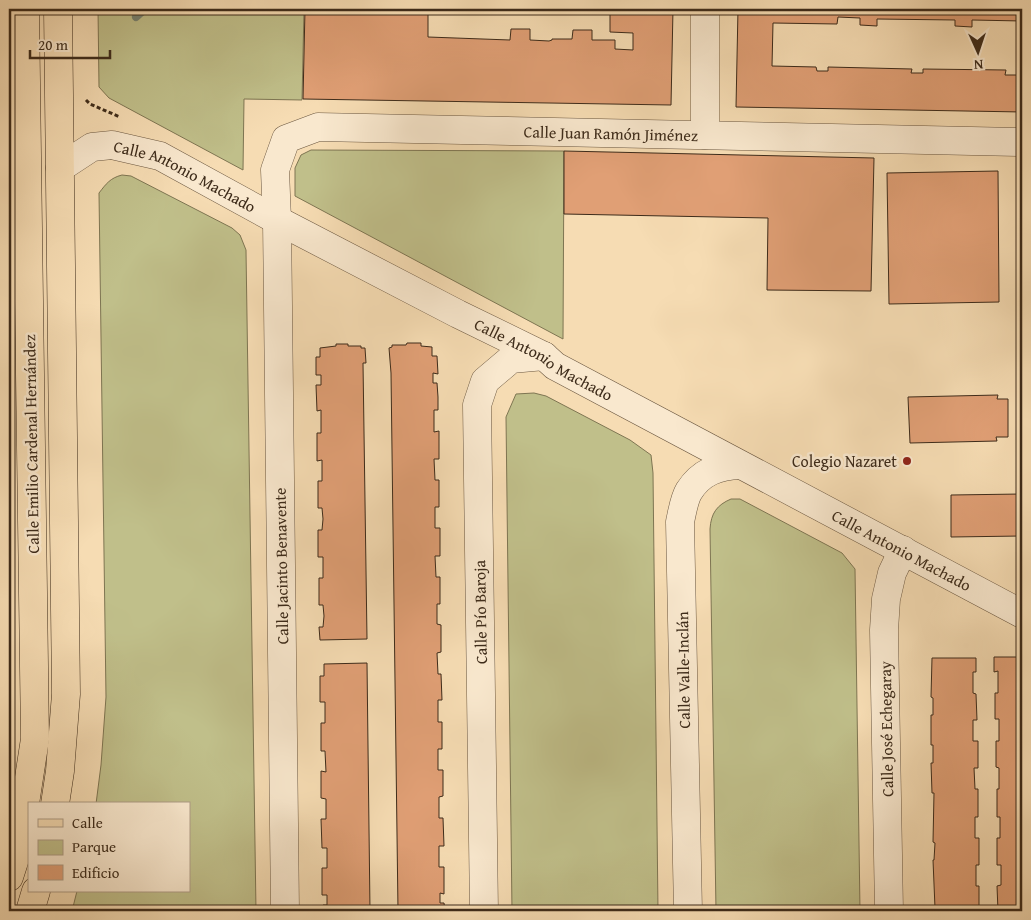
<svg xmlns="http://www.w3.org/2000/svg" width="1031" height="920" font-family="'Gentium Book Plus',serif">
<rect width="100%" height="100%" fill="#f6dcb3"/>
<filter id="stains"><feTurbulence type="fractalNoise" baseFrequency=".004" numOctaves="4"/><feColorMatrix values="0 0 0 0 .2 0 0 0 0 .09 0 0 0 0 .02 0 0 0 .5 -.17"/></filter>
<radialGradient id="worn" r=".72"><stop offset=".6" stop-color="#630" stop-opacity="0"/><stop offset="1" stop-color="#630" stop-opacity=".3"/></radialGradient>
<g fill="#c0bf8a" stroke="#7e7552">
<path d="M 98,9 L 304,9 L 302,100 L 244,99 L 243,170 L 109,98 L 99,87 Z"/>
<path d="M 311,150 L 564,151 L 563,339 L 295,196 L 295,168 L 301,155 Z"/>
<path d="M 122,175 L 131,176 L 232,228 L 240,235 L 246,250 L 256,911 L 72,911 L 77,891 L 189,891 L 189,804 L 96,804 L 101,765 L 106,697 L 99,193 C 106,184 110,178 122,175 Z"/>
<path d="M 1018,181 L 1022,181 L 1022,280 L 1019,280 Z"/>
<path d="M 534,393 L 546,396 L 630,440 L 651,455 L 653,473 L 658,911 L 512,911 L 506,417 L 516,394 Z"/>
<path d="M 731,499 L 740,499 L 842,553 L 855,569 L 860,911 L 716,911 L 710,529 C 711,513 717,505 731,499 Z"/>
</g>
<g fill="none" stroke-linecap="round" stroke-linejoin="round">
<path stroke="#778272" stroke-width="8" d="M 136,17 L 145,9"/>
</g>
<g fill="#e09f75" stroke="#3d2b1a">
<path d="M 305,9 L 428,9 L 428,37 L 510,40 L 511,29 L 530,29 L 530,40 L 549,41 L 552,40 L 552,39 L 572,39 L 573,30 L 592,30 L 592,40 L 615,40 L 615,49 L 633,50 L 633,33 L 610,32 L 610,11 L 601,11 L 601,9 L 673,9 L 671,105 L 303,99 Z"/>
<path d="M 738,9 L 1022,9 L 1022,21 L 972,20 L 972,27 L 955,26 L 955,20 L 877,19 L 877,26 L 860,25 L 860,18 L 838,17 L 837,24 L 773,23 L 772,66 L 816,67 L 817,71 L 828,71 L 828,67 L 912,69 L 911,73 L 923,73 L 923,69 L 1006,70 L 1005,75 L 1017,75 L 1017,70 L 1022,70 L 1022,112 L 736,107 Z"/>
<path d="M 564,151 L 874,158 L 871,291 L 767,290 L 768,218 L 564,214 Z"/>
<path d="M 998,171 L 999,302 L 889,304 L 887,173 Z"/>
<rect x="1019" y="297" width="3" height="41"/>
<path d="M 407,343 L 421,343 L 421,346 L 432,347 L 432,356 L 437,356 L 438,374 L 433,373 L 433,383 L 437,383 L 438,397 L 438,410 L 434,410 L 434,432 L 439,431 L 439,459 L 434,459 L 435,480 L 439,480 L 439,507 L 435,507 L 435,528 L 440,528 L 440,556 L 435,556 L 436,577 L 440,577 L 440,604 L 437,604 L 437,624 L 441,625 L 441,652 L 437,653 L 438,674 L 441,674 L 442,700 L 438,700 L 438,722 L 442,722 L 442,749 L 438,749 L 438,770 L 443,770 L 443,796 L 439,797 L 439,818 L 443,818 L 444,846 L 439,846 L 439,867 L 444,867 L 444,894 L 440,893 L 440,903 L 444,903 L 445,911 L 398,911 L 391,373 L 389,348 L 392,347 L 392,345 L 406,345 Z"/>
<path d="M 336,344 L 348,344 L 348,346 L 361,346 L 361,348 L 365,348 L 366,363 L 363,363 L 367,639 L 320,640 L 319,627 L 323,627 L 324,616 L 323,605 L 319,605 L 319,578 L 323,578 L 323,557 L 318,557 L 318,530 L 322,530 L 323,519 L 322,508 L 318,508 L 318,481 L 322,481 L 322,460 L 317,461 L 317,433 L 321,433 L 321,410 L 317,411 L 316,385 L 321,385 L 321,375 L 316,375 L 316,357 L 320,357 L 320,348 L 336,346 Z"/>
<path d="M 998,395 L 997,399 L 1008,399 L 1008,437 L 996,437 L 997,441 L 910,443 L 908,397 Z"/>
<path d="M 1020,395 L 1022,395 L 1022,436 L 1021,436 Z"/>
<path d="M 1022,494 L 1022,536 L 951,537 L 951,495 Z"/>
<path d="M 994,657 L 1022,657 L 1022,911 L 998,911 L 997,886 L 1001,885 L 1001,865 L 997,865 L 997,838 L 1000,838 L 1000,817 L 997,817 L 997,789 L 999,789 L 999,768 L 996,767 L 996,741 L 999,741 L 999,719 L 995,719 L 995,693 L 998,693 L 998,671 L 994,672 Z"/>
<path d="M 932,658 L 976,658 L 976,672 L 973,672 L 973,693 L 976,694 L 977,720 L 973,720 L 973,741 L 978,741 L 978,768 L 974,768 L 975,789 L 978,789 L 978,817 L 975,817 L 975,838 L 979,838 L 979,865 L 976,865 L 976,886 L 979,886 L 979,911 L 933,911 L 933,908 L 935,908 L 933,860 L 934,860 L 935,843 L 933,842 L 934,793 L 932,793 L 931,763 L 933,763 L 933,745 L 931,745 L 931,715 L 933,715 L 933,698 L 931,697 Z"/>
<path d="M 367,663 L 370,911 L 323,911 L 323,905 L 327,905 L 327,895 L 322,895 L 322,868 L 327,868 L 327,848 L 322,848 L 321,819 L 326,819 L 326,799 L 321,798 L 321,771 L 326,772 L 325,751 L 321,751 L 321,723 L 325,723 L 325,702 L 320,702 L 320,676 L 324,676 L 324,664 Z"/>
</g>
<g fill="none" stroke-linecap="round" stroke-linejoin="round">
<defs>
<g id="minor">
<path d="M 705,135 L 705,9"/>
<path id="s1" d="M 60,168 L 92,147 L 112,145 L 160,156 L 277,220 L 458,314 L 544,356 L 555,366 L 1022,614"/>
<path id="s2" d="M 285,911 L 277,220 L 275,170 L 286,139 L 318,127 L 1022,142"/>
<path d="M 484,911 L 477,405 L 485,381 L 511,359 L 544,356"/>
<path d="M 688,911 L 680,522 C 682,513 684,499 689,491 C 701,472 718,466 740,465"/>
<path d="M 889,911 L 884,630 L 886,599 L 892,573 L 903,550"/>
</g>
<g id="major">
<path d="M 55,804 L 60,771 L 66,694 L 58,9"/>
<path d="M 9,877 L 18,849 L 35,739 L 25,9"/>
<path d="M 30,911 L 36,891"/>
</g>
</defs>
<use href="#minor" stroke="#6b5740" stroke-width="29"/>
<use href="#major" stroke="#3d2b1a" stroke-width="29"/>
<path stroke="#3d2b1a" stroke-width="3" stroke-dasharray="4 2.5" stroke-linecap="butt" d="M 86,100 L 90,104 L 120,117"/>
<use href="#minor" stroke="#f9e8ce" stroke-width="28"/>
<use href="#major" stroke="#f6dcb3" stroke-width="28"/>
</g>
<circle fill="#8f2418" stroke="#f9e8ce" stroke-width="2" cx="907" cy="461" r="5"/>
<g text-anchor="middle" stroke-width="5" stroke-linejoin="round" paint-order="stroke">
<g font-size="16" fill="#3d2b1a" stroke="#f9e8ce">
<text dy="6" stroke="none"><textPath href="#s2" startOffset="1101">Calle Juan Ramón Jiménez</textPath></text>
<text dy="6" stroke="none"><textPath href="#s1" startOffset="138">Calle Antonio Machado</textPath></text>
<text dy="6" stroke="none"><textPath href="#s1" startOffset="542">Calle Antonio Machado</textPath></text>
<text transform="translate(31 444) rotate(-91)" y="6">Calle Emilio Cardenal Hernández</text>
<text dy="6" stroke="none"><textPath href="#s1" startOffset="948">Calle Antonio Machado</textPath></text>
<text transform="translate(281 566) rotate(-91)" y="6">Calle Jacinto Benavente</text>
<text transform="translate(480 612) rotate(-91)" y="6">Calle Pío Baroja</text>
<text transform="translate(683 670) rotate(-91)" y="6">Calle Valle-Inclán</text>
<text transform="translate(886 729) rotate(-91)" y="6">Calle José Echegaray</text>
</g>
<g font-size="16" fill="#3d2b1a" stroke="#f9e8ce" text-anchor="end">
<text x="897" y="467">Colegio Nazaret</text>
</g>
</g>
<rect width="1031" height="920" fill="none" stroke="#f6dcb3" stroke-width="30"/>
<rect x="10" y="10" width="1011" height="900" fill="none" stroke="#3d2b1a" stroke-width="2.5"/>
<rect x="15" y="15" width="1001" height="890" fill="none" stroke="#3d2b1a"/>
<rect x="28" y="802" width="162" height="90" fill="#f9e8ce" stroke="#ae9c86"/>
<rect x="38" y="819" width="25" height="8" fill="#f6dcb3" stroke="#ae9c86"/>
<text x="72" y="828" font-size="15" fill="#3d2b1a">Calle</text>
<rect x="38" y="840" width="25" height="15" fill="#c0bf8a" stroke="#ae9c86"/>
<text x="72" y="852" font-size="15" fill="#3d2b1a">Parque</text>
<rect x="38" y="865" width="25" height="15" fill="#e09f75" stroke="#ae9c86"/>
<text x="72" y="878" font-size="15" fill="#3d2b1a">Edificio</text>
<g transform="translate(978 52) rotate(177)" stroke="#f9e8ce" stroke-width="4" paint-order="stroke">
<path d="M0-4L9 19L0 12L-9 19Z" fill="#3d2b1a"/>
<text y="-8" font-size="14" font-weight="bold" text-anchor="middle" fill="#3d2b1a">N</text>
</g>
<path d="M30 50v8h80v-8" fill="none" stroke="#3d2b1a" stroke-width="2.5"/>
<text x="38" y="50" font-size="15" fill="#3d2b1a" stroke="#f9e8ce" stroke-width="4" paint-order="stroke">20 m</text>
<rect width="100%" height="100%" filter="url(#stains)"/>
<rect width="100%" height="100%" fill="url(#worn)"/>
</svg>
